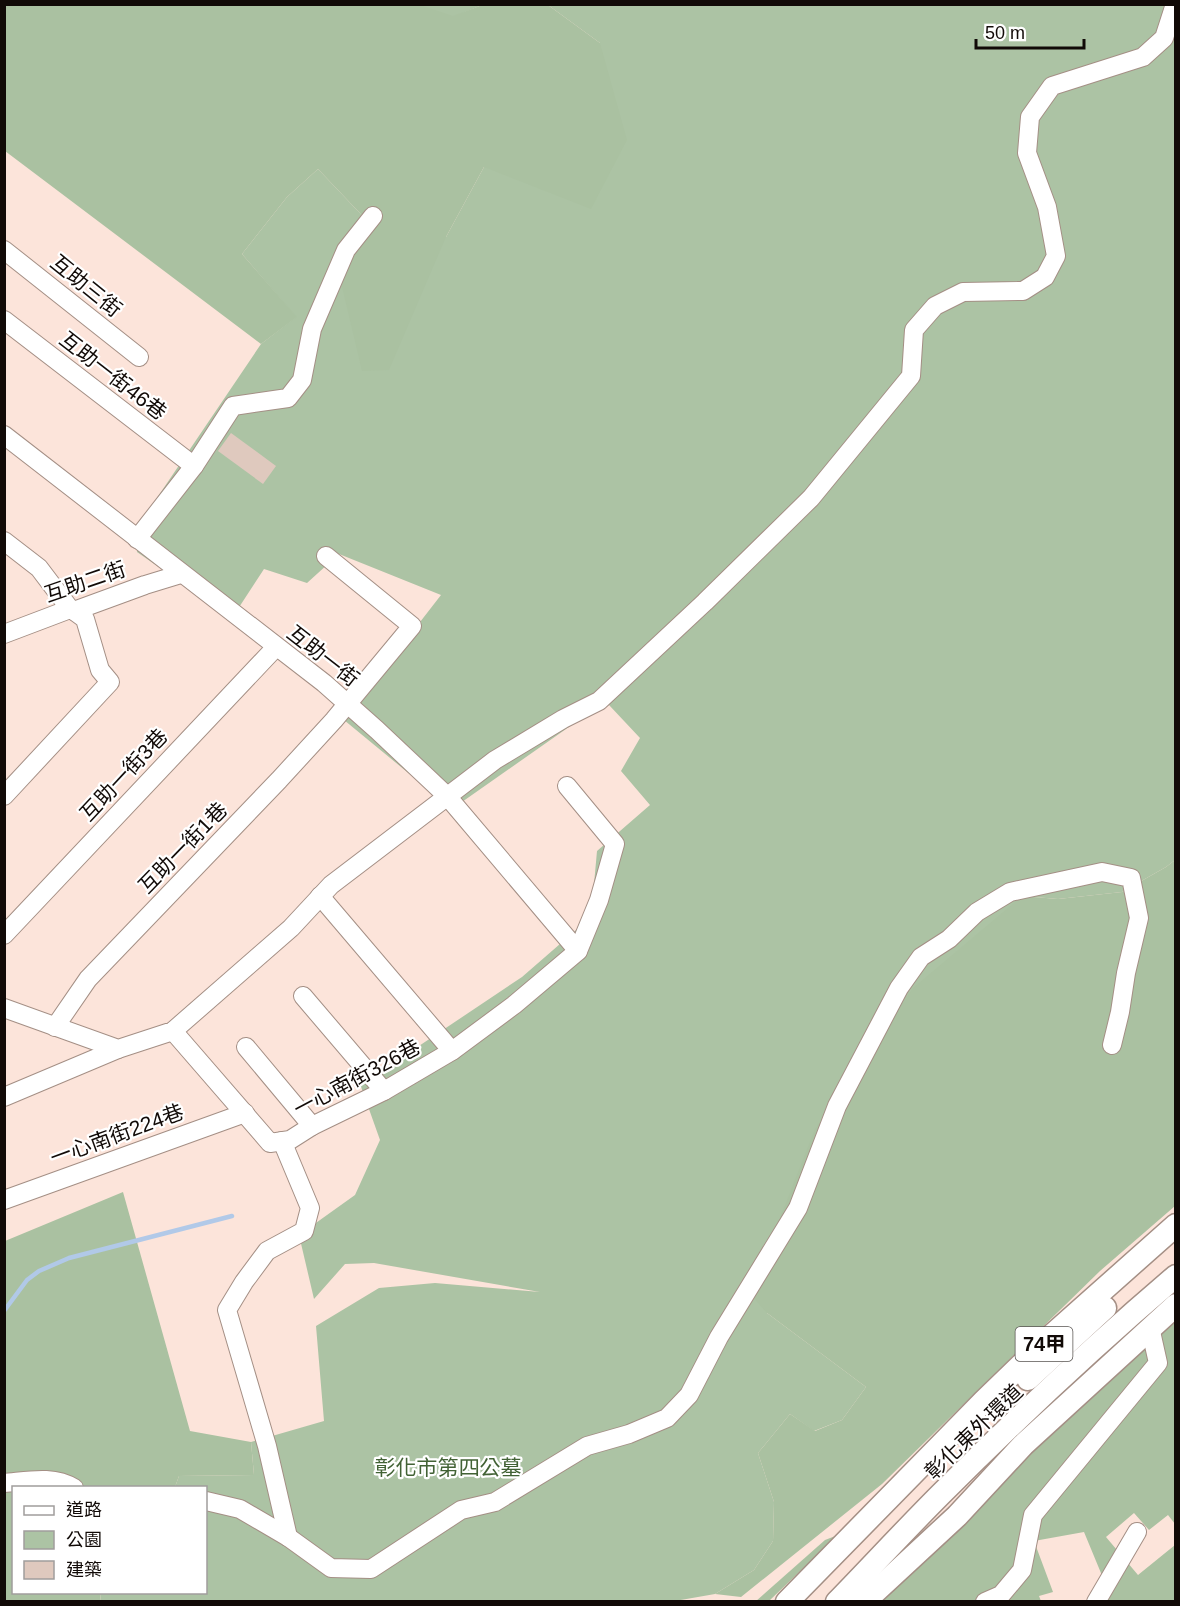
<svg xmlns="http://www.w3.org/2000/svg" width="1180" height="1606" font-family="Arial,'Noto Sans TC',sans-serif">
<rect width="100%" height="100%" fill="#fce4da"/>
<g fill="#acc3a4">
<path d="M 417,5 L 482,5 L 453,17 Z"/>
<path d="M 548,5 L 1175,5 L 1175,860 L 1166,867 L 1122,892 L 1058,899 L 1022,896 L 767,1313 L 866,1387 L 842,1420 L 814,1431 L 790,1414 L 758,1453 L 774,1502 L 773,1541 L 754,1570 L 715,1594 L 675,1601 L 100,1602 L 101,1593 L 206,1592 L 206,1488 L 175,1487 L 179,1476 L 254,1475 L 251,1442 L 324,1421 L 316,1326 L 379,1288 L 435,1283 L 540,1292 L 374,1263 L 345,1264 L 314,1299 L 299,1235 L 355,1195 L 380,1140 L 359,1081 L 401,1058 L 522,977 L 591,917 L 597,851 L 650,805 L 621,771 L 640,738 L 609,705 L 576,722 L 452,809 L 344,720 L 441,595 L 339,554 L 307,583 L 264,569 L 232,618 L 137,552 L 140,523 L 261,344 L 296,317 L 242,254 L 287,197 L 318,169 L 374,228 L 446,237 L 484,167 L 600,43 Z"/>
</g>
<g fill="#aac1a1">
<path d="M 417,4 L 453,16 L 482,5 L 548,5 L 600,43 L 627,140 L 591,209 L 484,167 L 446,237 L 389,370 L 362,371 L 339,274 L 374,228 L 318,169 L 287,197 L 242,254 L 297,317 L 261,344 L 5,151 L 4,5 Z"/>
<path d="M 1175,860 L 1175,1206 L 1100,1271 L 882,1484 L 741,1597 L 715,1594 L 754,1570 L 773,1541 L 774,1502 L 758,1453 L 790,1414 L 815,1431 L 842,1420 L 866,1387 L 767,1313 L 750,1294 L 815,1129 L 913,988 L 1022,896 L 1058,899 L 1122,892 L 1166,867 Z"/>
<path d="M 123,1192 L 190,1431 L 251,1442 L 254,1475 L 179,1476 L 175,1487 L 14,1488 L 14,1592 L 101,1593 L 100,1601 L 5,1602 L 5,1241 Z"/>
<path d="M 1175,1307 L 1175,1524 L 1168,1515 L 1149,1530 L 1134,1513 L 1106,1537 L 1138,1575 L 1175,1545 L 1175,1601 L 1090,1601 L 1108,1590 L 1084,1532 L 1034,1541 L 1053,1592 L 1039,1596 L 1041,1601 L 879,1602 Z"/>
<path d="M 838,1535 L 769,1601 L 755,1602 L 825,1540 Z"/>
</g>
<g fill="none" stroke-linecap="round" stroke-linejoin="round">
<path stroke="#b1c9e8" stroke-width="4.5" d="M 4,1311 L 27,1280 L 39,1271 L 69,1258 L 232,1216"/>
</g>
<path fill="#dfc9be" d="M 231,433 L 276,466 L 263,484 L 218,451 Z"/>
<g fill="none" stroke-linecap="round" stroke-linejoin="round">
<defs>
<g id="minor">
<path d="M 4,250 L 139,357"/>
<path d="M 4,320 L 194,466"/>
<path d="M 4,435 L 324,683 L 377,730 L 447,796 L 578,951"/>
<path d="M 137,539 L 194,466 L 233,406 L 288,398 L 302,380 L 312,329 L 346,250 L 373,216"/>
<path d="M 4,541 L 39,568 L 70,609"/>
<path d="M 4,634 L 70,609 L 74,611 L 145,585 L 181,574"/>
<path d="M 4,796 L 110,682 L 100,670 L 85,619 L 74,611"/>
<path d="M 320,896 L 452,1051"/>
<path d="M 4,935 L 276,647"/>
<path d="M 303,996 L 384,1091"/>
<path d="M 4,1008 L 118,1049 L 173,1031 L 291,928 L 331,885 L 495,760 L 563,719 L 599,701 L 705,602 L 811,498 L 911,376 L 914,330 L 935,306 L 963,292 L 1023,291 L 1045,277 L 1056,256 L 1047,207 L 1027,153 L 1030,117 L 1052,86 L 1143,57 L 1164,38 L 1175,4"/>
<path d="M 55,1027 L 88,979 L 279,780 L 334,720 L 412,626 L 326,556"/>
<path d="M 173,1031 L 270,1143 L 290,1140 L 312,1126 L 384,1091 L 452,1051 L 514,1005 L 578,951 L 599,900 L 615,844 L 567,786"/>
<path d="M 246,1047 L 312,1126"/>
<path d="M 4,1097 L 118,1049"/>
<path d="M 282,1141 L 310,1208 L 304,1231 L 267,1251 L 244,1282 L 227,1310 L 267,1446 L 288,1537"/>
<path d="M 4,1200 L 245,1113"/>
<path d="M 4,1483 C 28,1481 53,1475 74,1488"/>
<path d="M 206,1501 L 240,1509 L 288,1537 L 331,1568 L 371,1569 L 461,1510 L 495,1502 L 587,1446 L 629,1434 L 667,1418 L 689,1395 L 719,1337 L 798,1208 L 837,1106 L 899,988 L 921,957 L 949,939 L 977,912 L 1010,892 L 1102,872 L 1131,878 L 1139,918 L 1126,973 L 1120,1012 L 1112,1045"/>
<path d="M 985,1602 L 1001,1595 L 1022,1570 L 1033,1515 L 1158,1363 L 1150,1327"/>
<path d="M 1096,1602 L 1137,1532"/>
</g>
<g id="major">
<path d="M 1028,1379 L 1105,1308"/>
<path d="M 787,1602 L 983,1402 L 1050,1337 L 1176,1225"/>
<path d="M 837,1602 C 872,1566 906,1529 941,1494 C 1017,1418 1095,1345 1176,1276"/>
<path d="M 864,1602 L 957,1516 L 1023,1445 L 1176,1305"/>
</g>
</defs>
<use href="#minor" stroke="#a48f85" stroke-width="20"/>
<use href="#major" stroke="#a48f85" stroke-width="25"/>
<use href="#minor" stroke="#fff" stroke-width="18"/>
<use href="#major" stroke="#fff" stroke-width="22"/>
</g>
<g text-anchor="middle" stroke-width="4.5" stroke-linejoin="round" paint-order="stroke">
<rect fill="#fff" stroke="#585451" stroke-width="1.5" x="1015.5" y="1327" width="57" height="34" rx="4.5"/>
<g font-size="20" font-weight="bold" fill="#110a07">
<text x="1044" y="1351">74甲</text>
</g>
<g font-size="21" fill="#110a07" stroke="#fff">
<text transform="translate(86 286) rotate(39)" y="7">互助三街</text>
<text transform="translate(113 376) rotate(38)" y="7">互助一街46巷</text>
<text transform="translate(85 582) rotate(-19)" y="7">互助二街</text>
<text transform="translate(323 656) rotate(38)" y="7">互助一街</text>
<text transform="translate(124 775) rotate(-47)" y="7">互助一街3巷</text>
<text transform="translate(183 848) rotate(-46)" y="7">互助一街1巷</text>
<text transform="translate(357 1078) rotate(-28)" y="7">一心南街326巷</text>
<text transform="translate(117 1135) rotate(-20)" y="7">一心南街224巷</text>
<text transform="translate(974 1432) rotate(-44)" y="7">彰化東外環道</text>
</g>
<g font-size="21" fill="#426235" stroke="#fff">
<text x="448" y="1475">彰化市第四公墓</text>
</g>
</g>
<rect width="1180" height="1606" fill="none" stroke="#110a07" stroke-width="12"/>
<rect x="12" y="1486" width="195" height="108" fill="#ffffff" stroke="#a09d9c" stroke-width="1.5"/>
<rect x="24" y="1506" width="30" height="9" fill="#ffffff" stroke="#a09d9c" stroke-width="1.5"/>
<text x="66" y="1516" font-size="18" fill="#110a07">道路</text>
<rect x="24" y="1531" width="30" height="18" fill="#acc3a4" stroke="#a09d9c" stroke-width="1.5"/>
<text x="66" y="1546" font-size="18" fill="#110a07">公園</text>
<rect x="24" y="1561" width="30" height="18" fill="#dfc9be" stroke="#a09d9c" stroke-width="1.5"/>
<text x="66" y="1576" font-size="18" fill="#110a07">建築</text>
<path d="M976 39v9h108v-9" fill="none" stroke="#110a07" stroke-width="3"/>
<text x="985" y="39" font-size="18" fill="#110a07" stroke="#ffffff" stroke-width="4.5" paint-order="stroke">50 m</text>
</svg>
